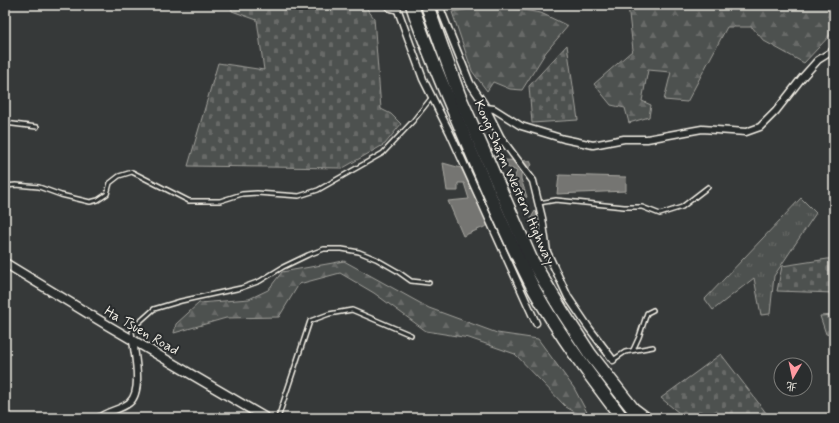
<svg xmlns="http://www.w3.org/2000/svg" width="839" height="423" font-family="Mynerve,'LXGW WenKai TC',sans-serif">
<defs>
<pattern id="grass-tufts" width="24" height="20" patternUnits="userSpaceOnUse"><rect width="24" height="20" fill="#4e514f"/><path d="M3 7l-1-3M5 7V3M7 7l1-3M15 17l-1-3M17 17v-4M19 17l1-3" fill="none" stroke="#686a68"/></pattern>
<pattern id="forest-firs" width="22" height="20" patternUnits="userSpaceOnUse"><rect width="22" height="20" fill="#4e514f"/><path d="M5 1l3.5 6h-7zM16 11l3.5 6h-7z" fill="#686a68"/></pattern>
<pattern id="cemetery-stones" width="16" height="16" patternUnits="userSpaceOnUse"><rect width="16" height="16" fill="#4e514f"/><path d="M2 7V4a2 2 0 0 1 4 0v3zM10 15v-3a2 2 0 0 1 4 0v3z" fill="#686a68"/></pattern>
</defs>
<rect width="100%" height="100%" fill="#363939"/>
<filter id="ink" filterUnits="userSpaceOnUse"><feTurbulence type="fractalNoise" baseFrequency=".025" numOctaves="2"/><feDisplacementMap in="SourceGraphic" scale="8" xChannelSelector="R" yChannelSelector="G"/><feConvolveMatrix kernelMatrix="1 2 1 2 8 2 1 2 1" color-interpolation-filters="sRGB"/></filter>
<g filter="url(#ink)">
<path fill="url(#grass-tufts)" stroke="#a1a19c" d="M 801,198 L 816,213 L 774,276 L 770,314 L 761,315 L 754,278 L 713,310 L 705,299 Z"/>
<g fill="url(#forest-firs)" stroke="#a1a19c">
<path d="M 493,5 L 541,13 L 568,26 L 546,52 L 522,90 L 510,89 L 493,82 L 487,91 L 472,71 L 452,12 Z"/>
<path d="M 628,5 L 834,5 L 834,31 L 804,63 L 764,41 L 752,27 L 727,27 L 687,102 L 664,100 L 671,72 L 648,70 L 642,101 L 651,105 L 649,117 L 629,123 L 625,108 L 611,105 L 594,84 L 633,50 Z"/>
<path d="M 344,261 L 429,308 L 497,333 L 538,339 L 574,388 L 590,418 L 585,418 L 566,407 L 515,354 L 469,338 L 426,331 L 374,293 L 340,273 L 299,284 L 279,317 L 226,318 L 174,333 L 176,324 L 199,303 L 249,299 L 268,290 L 282,272 Z"/>
</g>
<g fill="url(#cemetery-stones)" stroke="#a1a19c">
<path d="M 231,5 L 364,5 L 374,18 L 381,109 L 391,114 L 401,124 L 385,144 L 343,168 L 188,166 L 218,63 L 264,70 L 257,20 L 232,11 Z"/>
<path d="M 567,45 L 578,120 L 532,123 L 529,86 Z"/>
<path d="M 834,258 L 834,293 L 777,291 L 782,266 Z"/>
<path d="M 834,315 L 834,336 L 826,334 L 820,316 Z"/>
<path d="M 721,354 L 770,418 L 685,418 L 661,398 Z"/>
</g>
<g fill="#757572" stroke="#a8a7a1">
<path d="M 503,160 L 530,161 L 532,165 L 521,174 L 521,179 L 527,197 L 523,199 L 518,196 L 508,176 L 514,178 L 517,171 L 507,167 Z"/>
<path d="M 443,163 L 461,168 L 489,225 L 463,236 L 448,201 L 469,199 L 464,183 L 458,183 L 458,191 L 447,191 Z"/>
<path d="M 559,175 L 626,177 L 626,191 L 557,194 Z"/>
<path d="M 535,211 L 544,216 L 546,227 L 541,232 L 535,232 L 531,218 Z"/>
</g>
<g fill="none" stroke-linecap="round" stroke-linejoin="round">
<defs>
<g id="service">
<path d="M 385,5 L 389,9 L 397,11"/>
<path d="M 5,123 L 37,127"/>
<path d="M 5,186 L 16,185 L 39,187 L 61,195 L 90,202 L 98,200 L 107,194 L 110,183 L 119,176 L 132,172 L 189,201 L 220,201 L 242,194 L 257,193 L 299,196 L 318,190 L 383,153 L 413,121 L 432,97"/>
<path d="M 539,203 L 556,200 L 624,207 L 642,207 L 660,214 L 682,207 L 708,187"/>
<path d="M 544,295 L 574,343"/>
<path d="M 133,339 L 132,332 L 135,326 L 154,309 L 181,301 L 241,288 L 260,281 L 283,267 L 308,255 L 324,249 L 342,249 L 359,252 L 376,259 L 397,271 L 411,281 L 429,283"/>
<path d="M 633,350 L 639,337 L 647,313 L 653,310"/>
<path d="M 613,360 L 625,352 L 653,347"/>
<path d="M 605,386 L 633,418"/>
<path d="M 278,418 L 310,321 L 329,314 L 352,310 L 411,335"/>
</g>
<g id="minor">
<path d="M 396,5 L 423,79 L 450,133 L 536,323"/>
<path d="M 440,5 L 442,13 L 470,83 L 484,104 L 501,138 L 533,181 L 542,218 L 547,252 L 568,297 L 589,328 L 613,360"/>
<path d="M 486,108 L 494,109 L 521,126 L 564,139 L 593,145 L 624,139 L 647,139 L 702,129 L 746,132 L 760,127 L 776,111 L 801,79 L 818,60 L 834,50"/>
<path d="M 485,158 L 495,153 L 501,138"/>
<path d="M 99,418 C 107,411 120,410 129,403 C 143,392 135,356 133,341"/>
</g>
<path id="tertiary" d="M 5,263 L 107,325 L 266,418"/>
<path id="motorway" d="M 633,409 L 645,418"/>
</defs>
<use href="#service" stroke="#f4f1e8" stroke-width="6"/>
<use href="#minor" stroke="#f4f1e8" stroke-width="9"/>
<use href="#tertiary" stroke="#f4f1e8" stroke-width="11"/>
<use href="#motorway" stroke="#f4f1e8" stroke-width="15"/>
<use href="#service" stroke="#2a2d2e" stroke-width="3"/>
<use href="#minor" stroke="#2a2d2e" stroke-width="6"/>
<use href="#tertiary" stroke="#2a2d2e" stroke-width="8"/>
<use href="#motorway" stroke="#2a2d2e" stroke-width="12"/>
<defs>
<g id="motorway-bridge">
<path d="M 412,5 C 427,51 447,95 466,140 C 488,190 509,242 535,291 C 560,336 591,377 622,418"/>
<path d="M 427,5 L 459,95 L 531,259 L 562,311 L 590,354 L 633,409"/>
</g>
</defs>
<use href="#motorway-bridge" stroke="#f4f1e8" stroke-width="15" stroke-linecap="butt"/>
<use href="#motorway-bridge" stroke="#2a2d2e" stroke-width="12"/>
</g>
</g>
<g text-anchor="middle" stroke-width="4" stroke-linejoin="round" paint-order="stroke">
<g font-size="14" fill="#f4f1e8" stroke="#2a2d2e">
<text transform="translate(515 182) rotate(66)" y="5">Kong Sham Western Highway</text>
<text transform="translate(142 330) rotate(30)" y="5">Ha Tsuen Road</text>
</g>
</g>
<rect width="839" height="423" fill="none" stroke="#2a2d2e" stroke-width="20"/>
<rect x="10" y="10" width="819" height="403" fill="none" stroke="#f4f1e8" stroke-width="1.5" filter="url(#ink)"/>
<g transform="translate(793 377) rotate(189)"><circle r="19" fill="#2a2d2e" stroke="#7b7b78"/>
<path d="M0-3L7 15L0 10L-7 15Z" fill="#ff9aa2"/>
<text y="-6" font-size="11" font-weight="bold" text-anchor="middle" fill="#f4f1e8">北</text>
</g>
</svg>
